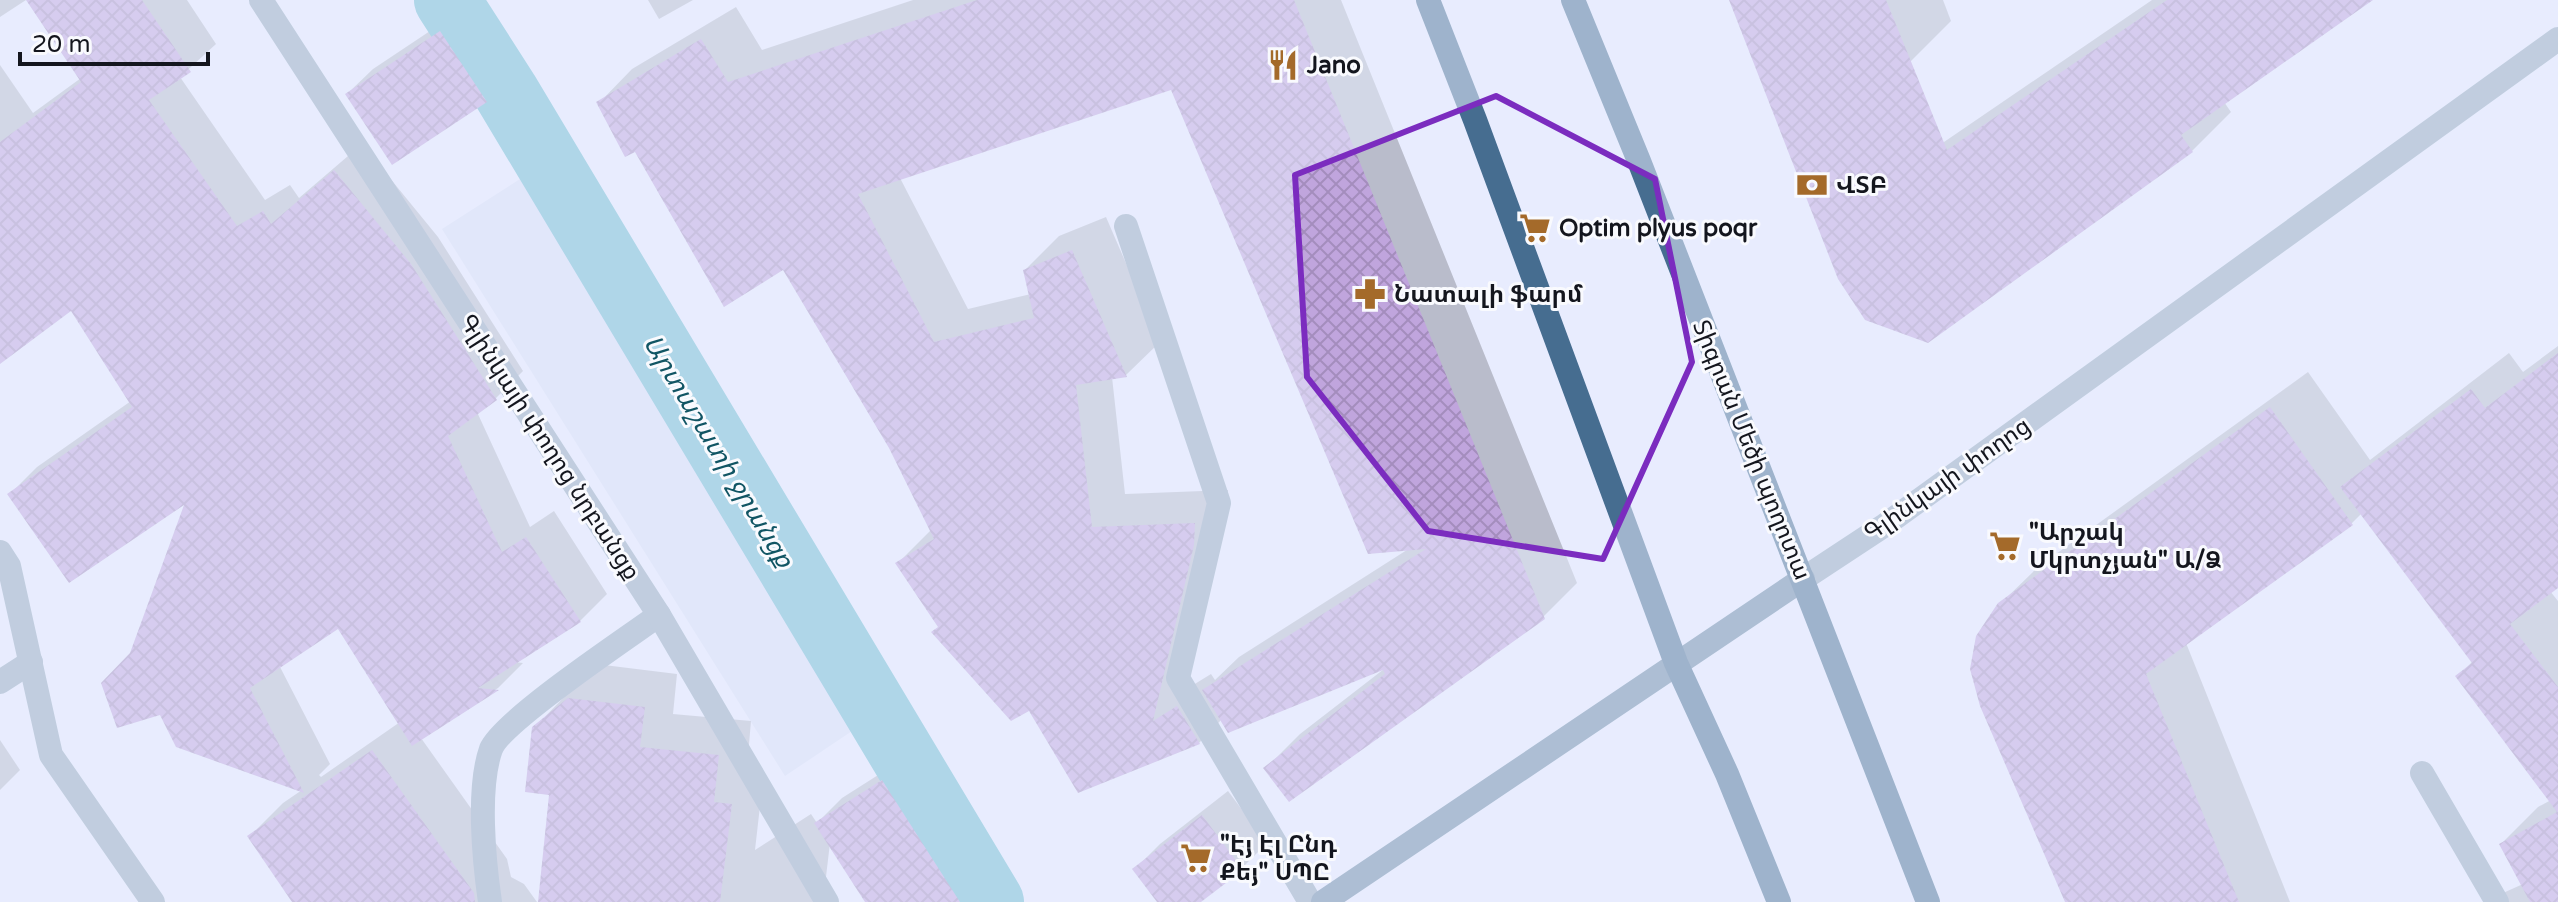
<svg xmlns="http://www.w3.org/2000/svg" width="2558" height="902" font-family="'Varela Round','Noto Sans Armenian',sans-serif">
<defs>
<pattern id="building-cross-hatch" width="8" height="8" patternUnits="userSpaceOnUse" patternTransform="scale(2)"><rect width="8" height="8" fill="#c0a5dd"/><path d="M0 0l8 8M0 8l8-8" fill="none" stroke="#a48dbd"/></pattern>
</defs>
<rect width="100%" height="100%" fill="#e8ecfe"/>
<path fill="#dadff7" d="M 520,179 L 855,729 L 785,776 L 442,229 Z"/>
<g fill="#0003" fill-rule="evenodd">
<path d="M 0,0 L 26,0 L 0,17 Z"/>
<path d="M 29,0 L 187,0 L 216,44 L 180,77 L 265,200 L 290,185 L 299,198 L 362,144 L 438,237 L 523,371 L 495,399 L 477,412 L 530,527 L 554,511 L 607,594 L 580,621 L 514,662 L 523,663 L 498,688 L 421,738 L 507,859 L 511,877 L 524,884 L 537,902 L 294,902 L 250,836 L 283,803 L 302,790 L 132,654 L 188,500 L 10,494 L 37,467 L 131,401 L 71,308 L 0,362 L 0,65 L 33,113 L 81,78 ZM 338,626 L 400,722 L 321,777 L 319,775 L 330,764 L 279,665 Z"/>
<path d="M 648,0 L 693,0 L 659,19 Z"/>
<path d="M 913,0 L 1341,0 L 1577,583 L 1543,617 L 1266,768 L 1300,734 L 1384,669 L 1222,719 L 1199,743 L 1030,708 L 939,626 L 898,563 L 932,529 L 891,447 L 783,268 L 636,150 L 599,103 L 632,69 L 736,7 L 762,50 ZM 1172,88 L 1410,548 L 1239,657 L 1215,680 L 1211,674 L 1185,690 L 1227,509 L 1228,490 L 1125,494 L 1112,377 L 1126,375 L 1160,342 L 1106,217 L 1059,236 L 1025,270 L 1031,294 L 968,309 L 900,178 Z"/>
<path d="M 1731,0 L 1943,0 L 1951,21 L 1910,62 Z"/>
<path d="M 2152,0 L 2370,0 L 2224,102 L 2231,112 L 2192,151 L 1862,198 Z"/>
<path d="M 466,7 L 511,75 L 486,100 L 392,162 L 347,94 L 373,69 Z"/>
<path d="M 2558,346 L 2558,585 L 2550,591 L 2558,601 L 2558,902 L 2483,902 L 2523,884 L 2501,844 L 2538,807 L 2551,800 L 2458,676 L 2473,661 L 2362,513 L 2352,523 L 2186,643 L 2290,902 L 2067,902 L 1999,605 L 2038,567 L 2308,372 L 2370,460 L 2509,353 L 2523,372 Z"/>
<path d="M 604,665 L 677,674 L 673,714 L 751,721 L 747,768 L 764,771 L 755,850 L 811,814 L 817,823 L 842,798 L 908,756 L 987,879 L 964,902 L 868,902 L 830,843 L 823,902 L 540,902 L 551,793 L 534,728 L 568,693 Z"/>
<path d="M 0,740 L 20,770 L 0,790 Z"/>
<path d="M 1228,791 L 1267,843 L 1242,868 L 1198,902 L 1159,902 L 1135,869 L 1160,844 Z"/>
</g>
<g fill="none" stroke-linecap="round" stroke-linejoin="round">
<path stroke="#6abacf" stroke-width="66" d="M 447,0 L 506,92 L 991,902"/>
</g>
<g fill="url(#building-cross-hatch)">
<path d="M 26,0 L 142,0 L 191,72 L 149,100 L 237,226 L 263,211 L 271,224 L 334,170 L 411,264 L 497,400 L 448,436 L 502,552 L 526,537 L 581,622 L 478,688 L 499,690 L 412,746 L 338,629 L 250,688 L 304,793 L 176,747 L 160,715 L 117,728 L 101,683 L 130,653 L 184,505 L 69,583 L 7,494 L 132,407 L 71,311 L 0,364 L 0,142 L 81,82 Z"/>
<path d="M 977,0 L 1294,0 L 1545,619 L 1289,802 L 1263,768 L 1385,674 L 1383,670 L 1228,733 L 1202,690 L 1426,549 L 1368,554 L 1171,90 L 858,194 L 934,342 L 1034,318 L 1023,270 L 1072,250 L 1127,377 L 1076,385 L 1092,527 L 1195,523 L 1194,545 L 1153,721 L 1177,706 L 1200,744 L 1078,793 L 1029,711 L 1011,721 L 931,632 L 938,627 L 895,563 L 934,539 L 889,448 L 783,270 L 724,307 L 635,152 L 625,157 L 596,102 L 701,39 L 728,82 Z"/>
<path d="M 1729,0 L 1886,0 L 1947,150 L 2167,0 L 2373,0 L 2181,135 L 2193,152 L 1928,343 L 1865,320 L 1838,279 Z"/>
<path d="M 440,31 L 487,102 L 392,165 L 345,94 Z"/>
<path d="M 2558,353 L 2558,588 L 2510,624 L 2558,687 L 2558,902 L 2530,902 L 2499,844 L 2557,812 L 2455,676 L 2472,663 L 2340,487 L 2471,389 L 2485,408 Z"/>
<path d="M 2270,407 L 2353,525 L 2146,674 L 2239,902 L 2065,902 L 1980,706 L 1970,669 L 1976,636 L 1998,603 Z"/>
<path d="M 568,698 L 645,707 L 640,747 L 719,755 L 714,802 L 732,804 L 720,902 L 538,902 L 549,795 L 525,792 L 532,727 Z"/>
<path d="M 372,750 L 474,893 L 475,902 L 292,902 L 247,836 Z"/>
<path d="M 882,780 L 960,902 L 865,902 L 814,823 Z"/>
<path d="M 1202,815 L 1243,870 L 1201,902 L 1157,902 L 1132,869 Z"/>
</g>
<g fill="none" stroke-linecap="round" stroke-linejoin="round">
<g stroke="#92a7bb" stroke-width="24">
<path d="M 1126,226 L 1219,503 L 1178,678 L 1310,902"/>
<path d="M 0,682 L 31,662"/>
<path d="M 2422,773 L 2497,902"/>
<path d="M 490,902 C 484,861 477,788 491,749 C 502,721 627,638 659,615"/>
</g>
<g stroke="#92a7bb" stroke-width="24">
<path d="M 261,0 L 659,615 L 827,902"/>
<path d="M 0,552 L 9,566 L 51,755 L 153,902"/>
<path d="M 1803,579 L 1885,525 L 2558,39"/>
</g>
<path stroke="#6685a2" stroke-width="24" d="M 1323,902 L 1803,579"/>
<g stroke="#466d90" stroke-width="24">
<path d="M 1428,0 L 1475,120 L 1676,663 L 1727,774 L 1779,902"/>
<path d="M 1573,0 L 1639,161 L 1928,902"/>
</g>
</g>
<path d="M0 0H2558V902H0ZM 1496,96 L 1655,179 L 1692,362 L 1603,559 L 1428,531 L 1307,377 L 1295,175 Z" fill="#e8ecfe" fill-opacity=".55" fill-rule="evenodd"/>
<path fill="none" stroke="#7b2cbf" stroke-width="6" stroke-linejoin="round" d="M 1496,96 L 1655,179 L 1692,362 L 1603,559 L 1428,531 L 1307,377 L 1295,175 Z"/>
<defs>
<symbol id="restaurant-bare" viewBox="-9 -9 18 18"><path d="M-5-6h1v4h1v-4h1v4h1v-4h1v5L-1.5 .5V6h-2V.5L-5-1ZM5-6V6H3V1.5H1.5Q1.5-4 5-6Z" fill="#a46a2a" stroke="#f9fafe" stroke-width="2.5" paint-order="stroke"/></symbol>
<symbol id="bank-bare" viewBox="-9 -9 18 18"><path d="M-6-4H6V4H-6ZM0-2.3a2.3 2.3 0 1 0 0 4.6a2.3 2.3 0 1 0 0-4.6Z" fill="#a46a2a" stroke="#f9fafe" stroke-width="2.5" paint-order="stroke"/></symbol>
<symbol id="supermarket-bare" viewBox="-9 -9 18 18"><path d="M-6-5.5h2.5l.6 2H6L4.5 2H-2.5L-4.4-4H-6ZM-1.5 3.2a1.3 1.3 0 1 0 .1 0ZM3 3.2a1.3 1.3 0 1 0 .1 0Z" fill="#a46a2a" stroke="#f9fafe" stroke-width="2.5" paint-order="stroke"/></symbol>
<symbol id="pharmacy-bare" viewBox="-9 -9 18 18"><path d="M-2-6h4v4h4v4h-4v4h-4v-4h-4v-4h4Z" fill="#a46a2a" stroke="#f9fafe" stroke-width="2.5" paint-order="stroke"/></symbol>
</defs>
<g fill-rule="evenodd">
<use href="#restaurant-bare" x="1261" y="43" width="44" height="44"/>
<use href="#bank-bare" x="1790" y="163" width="44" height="44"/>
<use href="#supermarket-bare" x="1513" y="206" width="44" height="44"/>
<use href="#pharmacy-bare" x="1348" y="272" width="44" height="44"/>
<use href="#supermarket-bare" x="1983" y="524" width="44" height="44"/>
<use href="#supermarket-bare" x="1174" y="836" width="44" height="44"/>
</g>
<g text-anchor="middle" stroke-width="6" stroke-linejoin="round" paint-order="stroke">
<g font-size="24" font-weight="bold" fill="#14161e" stroke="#f9fafe" text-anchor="start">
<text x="1307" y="73">Jano</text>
<text x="1836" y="193">ՎՏԲ</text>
<text x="1559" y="236">Optim plyus poqr</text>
<text x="1394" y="302">Նատալի ֆարմ</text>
<text x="2029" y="540">"Արշակ<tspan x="2029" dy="28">Մկրտչյան" Ա/Ձ</tspan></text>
<text x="1220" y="852">"Էյ Էլ Ընդ<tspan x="1220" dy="28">Քեյ" ՍՊԸ</tspan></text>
</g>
<g font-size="24" fill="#14161e" stroke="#f9fafe">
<text transform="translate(550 447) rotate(57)" y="8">Գլինկայի փողոց նրբանցք</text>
<text transform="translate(1752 450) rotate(68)" y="8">Տիգրան Մեծի պողոտա</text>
<text transform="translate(1947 479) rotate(-35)" y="8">Գլինկայի փողոց</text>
</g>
<g font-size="26" font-style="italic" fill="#115564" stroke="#f9fafe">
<text transform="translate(719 451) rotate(59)" y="9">Արտաշատի ջրանցք</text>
</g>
</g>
<path d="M20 52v12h188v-12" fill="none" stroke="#14161e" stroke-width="4"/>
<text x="32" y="52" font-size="24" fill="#14161e" stroke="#f9fafe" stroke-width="6" paint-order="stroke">20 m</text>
</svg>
